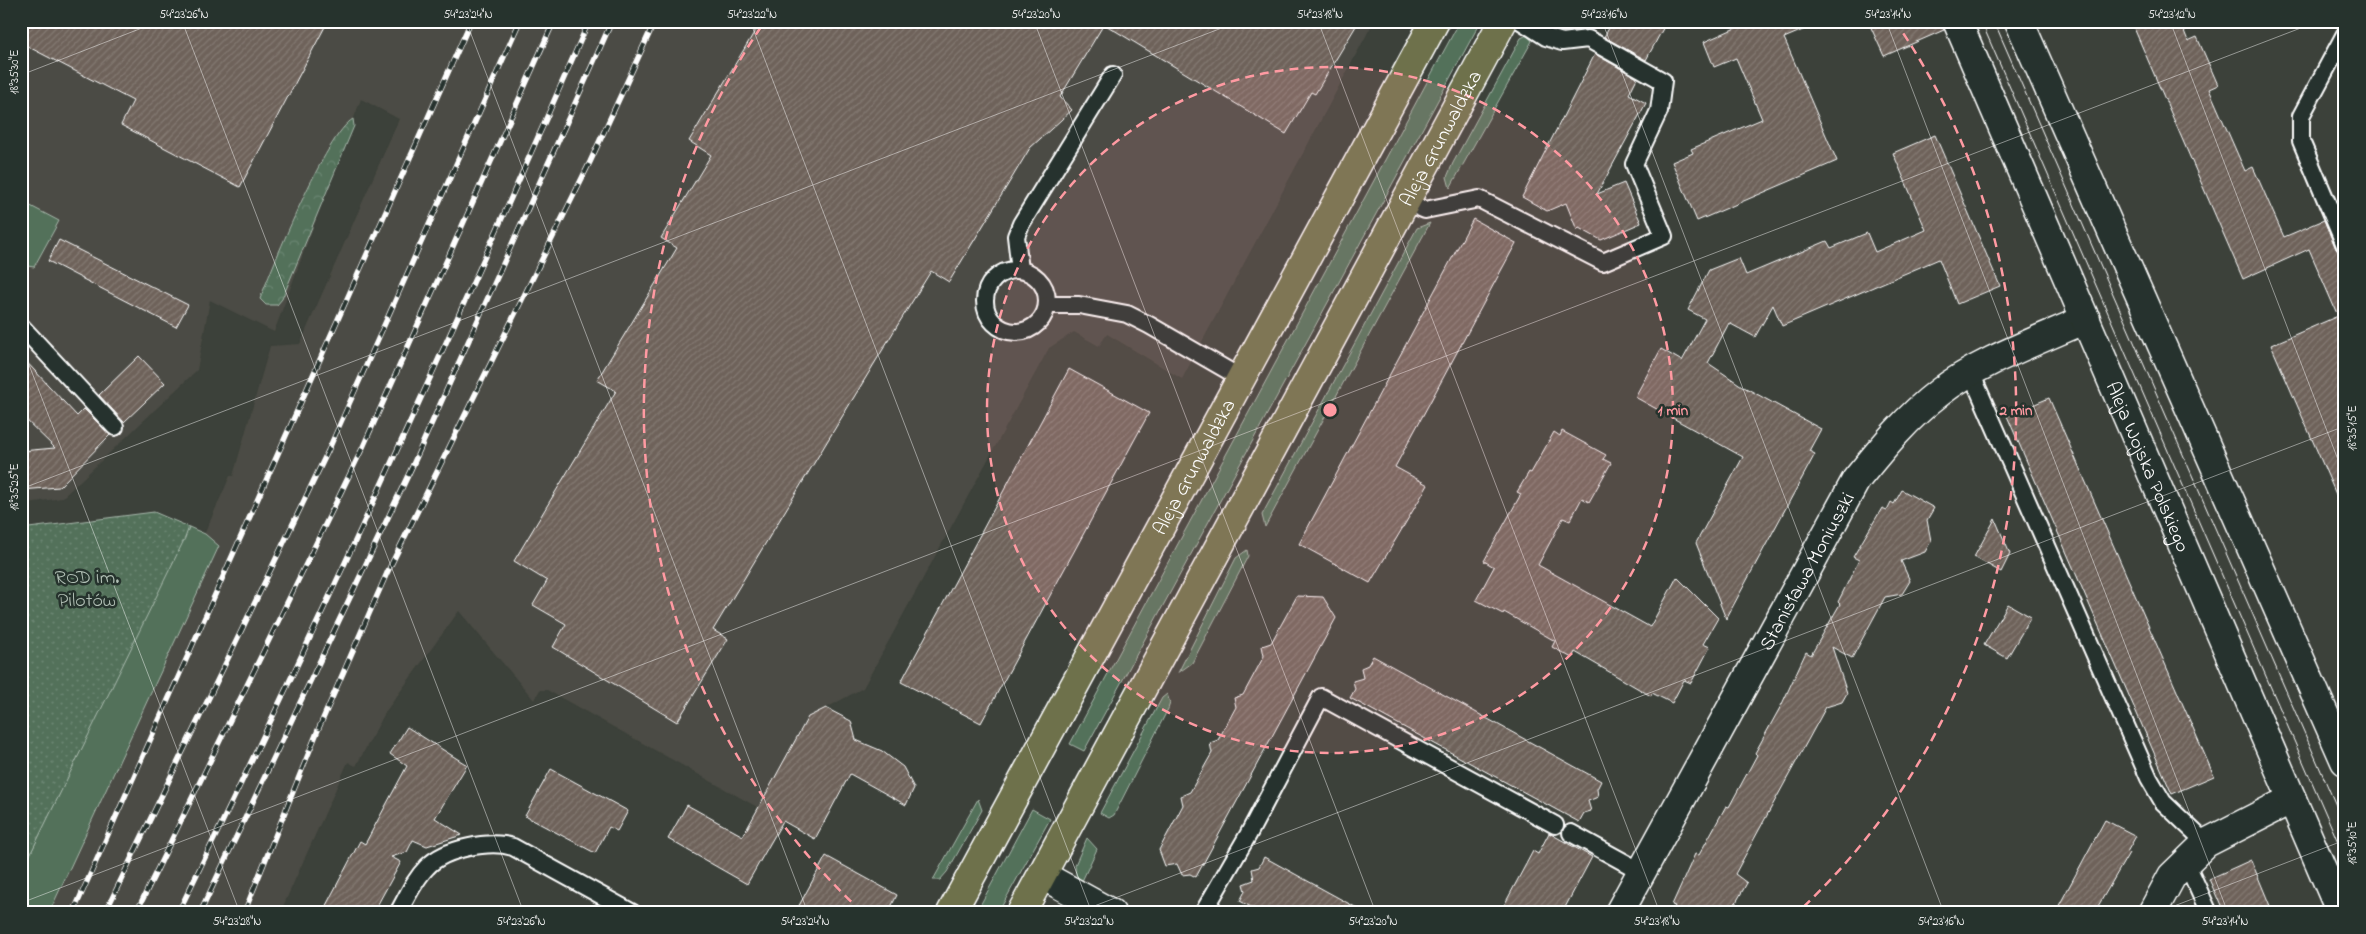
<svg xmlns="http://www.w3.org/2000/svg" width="2366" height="934" font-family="'Indie Flower',sans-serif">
<defs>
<pattern id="forest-crowns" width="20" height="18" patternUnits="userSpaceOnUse" patternTransform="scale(1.25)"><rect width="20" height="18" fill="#52715a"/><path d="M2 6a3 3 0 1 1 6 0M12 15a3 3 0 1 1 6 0" fill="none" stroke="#6c8673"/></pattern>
<pattern id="garden-dots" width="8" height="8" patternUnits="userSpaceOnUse" patternTransform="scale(1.25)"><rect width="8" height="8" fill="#52715a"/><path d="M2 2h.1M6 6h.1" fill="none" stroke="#6c8673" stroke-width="1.8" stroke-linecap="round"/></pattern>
<pattern id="building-hatch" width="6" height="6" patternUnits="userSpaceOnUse" patternTransform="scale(1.25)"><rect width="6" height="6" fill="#6e625a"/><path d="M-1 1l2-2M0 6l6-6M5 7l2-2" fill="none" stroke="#847a73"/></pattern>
</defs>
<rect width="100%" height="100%" fill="#3c413a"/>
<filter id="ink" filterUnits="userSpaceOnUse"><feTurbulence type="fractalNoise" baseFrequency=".02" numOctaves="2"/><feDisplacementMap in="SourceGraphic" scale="10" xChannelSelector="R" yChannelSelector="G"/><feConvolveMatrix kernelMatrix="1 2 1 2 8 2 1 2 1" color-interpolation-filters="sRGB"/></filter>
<g filter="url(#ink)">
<path fill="#4b4b44" d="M 21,21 L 1374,21 L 1182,379 L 1107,334 L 1099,346 L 1074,332 L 1049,348 L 863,688 L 808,718 L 759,808 L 547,690 L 540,690 L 534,700 L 459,611 L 386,711 L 356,766 L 348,762 L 280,913 L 33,913 L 61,859 L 230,476 L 233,476 L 270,346 L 300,344 L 399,119 L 361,99 L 274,332 L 210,300 L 197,370 L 62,498 L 21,504 Z"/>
<g fill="#52715a" stroke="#a8b8ac">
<path d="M 1460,21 L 1481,21 L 1084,751 L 1070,744 Z"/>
<path d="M 1527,35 L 1532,41 L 1450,188 L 1447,177 L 1453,163 L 1521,38 Z"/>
<path d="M 21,201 L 59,221 L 34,267 L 21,265 Z"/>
<path d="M 1430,223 L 1265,527 L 1262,515 L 1417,228 Z"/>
<path d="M 189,527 L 205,534 L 219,546 L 49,913 L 21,913 L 21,873 Z"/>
<path d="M 1247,550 L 1248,556 L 1192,663 L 1178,673 L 1236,558 Z"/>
<path d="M 1167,694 L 1170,703 L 1168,709 L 1114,815 L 1109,818 L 1100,813 L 1162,698 Z"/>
<path d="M 978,799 L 982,810 L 947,872 L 940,880 L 933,880 Z"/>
<path d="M 1032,809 L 1050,819 L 998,913 L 976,913 Z"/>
<path d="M 1087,838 L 1097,849 L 1082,881 L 1076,875 L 1075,865 Z"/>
</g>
<path fill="url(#forest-crowns)" stroke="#a8b8ac" d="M 353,119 L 354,126 L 282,299 L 277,305 L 266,305 L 260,299 C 273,265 326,134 353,119 Z"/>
<path fill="url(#garden-dots)" stroke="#a8b8ac" d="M 154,512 L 189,527 L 185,538 L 21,873 L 21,529 Z"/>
<g fill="url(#building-hatch)" stroke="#fff">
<path d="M 21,21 L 328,21 L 240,187 L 121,125 L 133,101 L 21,43 Z"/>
<path d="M 761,21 L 1359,21 L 1315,94 L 1311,92 L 1286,134 L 1104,24 L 1060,97 L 1072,110 L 1030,148 L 949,282 L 931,271 L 894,331 L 713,630 L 728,639 L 677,722 L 553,647 L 566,624 L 533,605 L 547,581 L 514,561 L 616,391 L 597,380 L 677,248 L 661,238 L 711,155 L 689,141 Z"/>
<path d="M 1613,21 L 1667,21 L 1646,60 L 1604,37 Z"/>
<path d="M 1738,21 L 1824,21 L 1784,38 L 1837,161 L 1697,221 L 1672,162 L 1693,153 L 1691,149 L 1762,119 L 1736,58 L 1714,67 L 1704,42 L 1740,26 Z"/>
<path d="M 1868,21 L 1942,21 L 1944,30 L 1884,56 Z"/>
<path d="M 2131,21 L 2180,21 L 2188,41 L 2197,37 L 2218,85 L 2209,89 L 2245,171 L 2253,167 L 2284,237 L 2324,220 L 2336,249 L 2342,254 L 2345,262 L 2345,515 L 2271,345 L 2338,316 L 2309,249 L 2243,279 Z"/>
<path d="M 1595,54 L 1637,78 L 1629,94 L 1646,103 L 1597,194 L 1624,183 L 1641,223 L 1601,240 L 1579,228 L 1577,230 L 1566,203 L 1547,211 L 1522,197 Z"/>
<path d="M 1935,135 L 2000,286 L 1957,304 L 1939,259 L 1782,326 L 1773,305 L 1755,337 L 1729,323 L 1708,363 L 1742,386 L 1821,429 L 1809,451 L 1815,454 L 1726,619 L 1696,543 L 1743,457 L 1635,397 L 1661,349 L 1682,361 L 1705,319 L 1688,310 L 1709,270 L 1739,258 L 1746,275 L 1827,241 L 1831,248 L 1867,233 L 1875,252 L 1926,230 L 1893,153 Z"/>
<path d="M 1473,219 L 1516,243 L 1395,467 L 1428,485 L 1370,583 L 1299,544 Z"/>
<path d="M 59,240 L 188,305 L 176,327 L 48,261 Z"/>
<path d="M 21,356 L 77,416 L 84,409 L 110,435 L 59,487 L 21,490 L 21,451 L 55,448 L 21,415 Z"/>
<path d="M 139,356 L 165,383 L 124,422 L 99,395 Z"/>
<path d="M 1069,369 L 1149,413 L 981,723 L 901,682 Z"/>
<path d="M 2049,398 L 2214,776 L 2172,794 L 2007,416 Z"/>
<path d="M 1562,431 L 1606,455 L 1603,459 L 1611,463 L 1589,502 L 1582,498 L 1570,521 L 1563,518 L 1538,565 L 1650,627 L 1677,577 L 1718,618 L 1703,644 L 1710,647 L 1691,683 L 1684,680 L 1672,703 L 1652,693 L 1651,696 L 1575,652 L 1572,658 L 1552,647 L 1555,641 L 1504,612 L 1503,614 L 1476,600 L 1494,567 L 1484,561 L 1521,494 L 1517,492 L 1529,472 L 1531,473 L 1554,432 L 1560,436 Z"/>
<path d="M 1902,490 L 1934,508 L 1927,520 L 1931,541 L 1925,552 L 1901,561 L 1910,581 L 1902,594 L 1885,597 L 1852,658 L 1832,647 L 1847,693 L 1842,702 L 1826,707 L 1735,874 L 1747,883 L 1730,913 L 1671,913 L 1675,906 L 1672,905 L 1695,854 L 1699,855 L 1726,806 L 1729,807 L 1757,755 L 1755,753 L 1782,704 L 1806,652 L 1811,655 L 1840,604 L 1838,602 L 1859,560 L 1853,557 L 1882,508 L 1887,510 L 1891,502 L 1894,504 Z"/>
<path d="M 1995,519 L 2010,554 L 2001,572 L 1974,557 Z"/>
<path d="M 1297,596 L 1323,597 L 1336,618 L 1196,877 L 1190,874 L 1182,875 L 1177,864 L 1165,866 L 1159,850 L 1183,805 L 1181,796 L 1190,792 L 1212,753 L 1210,743 L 1218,740 L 1236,707 L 1234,698 L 1243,695 L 1264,656 L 1262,646 L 1271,643 Z"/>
<path d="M 2008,604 L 2031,617 L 2007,658 L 1984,645 Z"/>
<path d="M 1373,656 L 1601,781 L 1597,789 L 1598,797 L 1588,801 L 1591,811 L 1584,813 L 1579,822 L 1350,698 L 1355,689 L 1353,681 L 1363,678 L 1361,668 L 1368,665 Z"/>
<path d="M 826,708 L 851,721 L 856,740 L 882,751 L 903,767 L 914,788 L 906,805 L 850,774 L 815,839 L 783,821 L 747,884 L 668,839 L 687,805 L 743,836 L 808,717 Z"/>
<path d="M 407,727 L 467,765 L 435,818 L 462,835 L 427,846 L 413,840 L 407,852 L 391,857 L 401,862 L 373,913 L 322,913 L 360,841 L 365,844 L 407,766 L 390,754 Z"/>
<path d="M 551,769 L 628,811 L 617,831 L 609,827 L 595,853 L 525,816 Z"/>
<path d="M 2105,820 L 2136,836 L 2127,852 L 2129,853 L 2094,913 L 2055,913 Z"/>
<path d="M 1549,833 L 1592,857 L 1562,913 L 1500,913 L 1533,851 L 1538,854 Z"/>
<path d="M 826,856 L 897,895 L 888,913 L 795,913 Z"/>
<path d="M 1264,857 L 1366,913 L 1262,913 L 1240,901 L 1245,891 L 1243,884 L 1254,880 L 1252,869 L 1259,867 Z"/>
<path d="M 2251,860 L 2273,913 L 2224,913 L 2209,879 Z"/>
</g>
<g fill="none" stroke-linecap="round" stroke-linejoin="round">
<defs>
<g id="service">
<path d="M 2345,34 L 2301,116 L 2301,141 L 2345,245"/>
<path d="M 1406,202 L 1425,210 L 1479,199 L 1603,262 L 1664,236 L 1634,164 L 1659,111 L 1663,81 L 1588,39 L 1562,42 L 1546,37 L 1521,21"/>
<path d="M 1020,270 L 1016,236 L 1021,224 L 1113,75"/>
<circle cx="1016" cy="301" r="31"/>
<path d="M 1047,305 L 1079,305 L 1127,314 L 1149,325 L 1241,378"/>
<path d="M 21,326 L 115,427"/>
<path d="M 1971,373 L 2149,778 L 2163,802 L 2206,843"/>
<path d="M 1571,833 L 1642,872"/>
<path d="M 2186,862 L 2209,913"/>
<path d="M 398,913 C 407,897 414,880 427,867 C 445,848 490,840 513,847 L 633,913"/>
<path d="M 1203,913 L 1248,835 L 1321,697 L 1555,825"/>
</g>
<g id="minor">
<path d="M 1042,875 L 1111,913"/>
<path id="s1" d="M 1619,913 L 1856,480 C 1882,448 1907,417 1940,392 C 1978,362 2042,339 2086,319"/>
<path d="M 2152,913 L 2172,876 L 2206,843 L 2292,799"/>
</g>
<g id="tertiary">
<path id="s2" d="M 1957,21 L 2341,913"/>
<path d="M 2019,21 L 2345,761"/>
</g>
<g id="primary">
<path id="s3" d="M 951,913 L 1435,21"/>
<path id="s4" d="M 1021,913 L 1503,21"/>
</g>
</defs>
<use href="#service" stroke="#fff" stroke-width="20"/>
<use href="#minor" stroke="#fff" stroke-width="31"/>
<use href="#tertiary" stroke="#fff" stroke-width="31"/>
<use href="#primary" stroke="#fff" stroke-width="31"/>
<use href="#service" stroke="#26332d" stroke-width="16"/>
<use href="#minor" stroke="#26332d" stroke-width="28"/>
<use href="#tertiary" stroke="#26332d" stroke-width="28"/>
<use href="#primary" stroke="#6e714b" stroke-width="28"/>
<g stroke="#fff" stroke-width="1">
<path d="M 1981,21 L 2345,858"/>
<path d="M 1994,21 L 2345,826"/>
</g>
<defs>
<g id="rail">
<path d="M 73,913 L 471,21"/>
<path d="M 105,913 L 328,451 L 520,21"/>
<path d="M 136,913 L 363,447 L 554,21"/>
<path d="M 178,913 C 322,619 458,321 589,21"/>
<path d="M 200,913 L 412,467 L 612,21"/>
<path d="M 244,913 L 318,730 L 387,573 L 590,162 L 655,21"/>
</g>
</defs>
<use href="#rail" stroke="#fff" stroke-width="5.5"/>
<use href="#rail" stroke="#26332d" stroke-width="4" stroke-dasharray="11" stroke-linecap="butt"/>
</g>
</g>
<path fill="none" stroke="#fff" stroke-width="1" stroke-opacity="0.45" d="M 182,21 L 524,913M 466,21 L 808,913M 750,21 L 1092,913M 1034,21 L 1376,913M 1318,21 L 1660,913M 1602,21 L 1944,913M 1886,21 L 2228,913M 2170,21 L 2345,478M 21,75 L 160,21M 21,344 L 240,913M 21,489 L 1240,21M 21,903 L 2319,21M 1076,913 L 2345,426M 2156,913 L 2345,840"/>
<circle cx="1330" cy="410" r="343" fill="#ff9aa2" fill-opacity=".12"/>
<g fill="none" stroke="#ff9aa2" stroke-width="2.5" stroke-dasharray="9 6">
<circle cx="1330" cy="410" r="343"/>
<path d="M862 912A686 686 0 0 1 765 21M1895 21A686 686 0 0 1 1798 912"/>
</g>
<g text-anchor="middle" stroke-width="5" stroke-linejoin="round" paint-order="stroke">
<g font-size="20" fill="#fff" stroke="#26332d">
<text dy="7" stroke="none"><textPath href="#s4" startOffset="881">Aleja Grunwaldzka</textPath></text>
<text dy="7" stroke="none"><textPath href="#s3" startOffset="508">Aleja Grunwaldzka</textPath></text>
<text dy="7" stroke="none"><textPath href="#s2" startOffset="485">Aleja Wojska Polskiego</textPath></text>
<text dy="7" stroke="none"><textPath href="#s1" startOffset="390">Stanisława Moniuszki</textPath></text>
</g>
<g font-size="20" fill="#b1bfb5" stroke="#26332d">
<text x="87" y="583">ROD im.<tspan x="87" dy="23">Pilotów</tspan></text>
</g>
</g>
<circle cx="1330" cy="410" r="8" fill="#ff9aa2" stroke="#26332d" stroke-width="2.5"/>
<g font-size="15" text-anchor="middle" font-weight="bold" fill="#ff9aa2" stroke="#26332d" stroke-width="5" stroke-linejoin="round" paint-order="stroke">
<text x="1673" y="415">1 min</text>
<text x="2016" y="415">2 min</text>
</g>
<rect width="2366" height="934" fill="none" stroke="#26332d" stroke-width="55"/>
<rect x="28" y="28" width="2310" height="878" fill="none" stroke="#fff" stroke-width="2"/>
<g font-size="12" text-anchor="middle" fill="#fff">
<text x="184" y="18">54°23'26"N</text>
<text x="468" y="18">54°23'24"N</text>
<text x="752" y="18">54°23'22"N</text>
<text x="1036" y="18">54°23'20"N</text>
<text x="1320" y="18">54°23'18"N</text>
<text x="1604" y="18">54°23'16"N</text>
<text x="1888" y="18">54°23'14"N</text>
<text x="2172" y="18">54°23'12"N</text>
<text transform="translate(14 72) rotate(-90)" y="4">18°35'30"E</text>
<text transform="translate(2352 428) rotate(-90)" y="4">18°35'15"E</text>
<text transform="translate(14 487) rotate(-90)" y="4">18°35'25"E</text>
<text transform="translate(2352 843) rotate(-90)" y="4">18°35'10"E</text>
<text x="237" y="925">54°23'28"N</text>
<text x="521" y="925">54°23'26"N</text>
<text x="805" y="925">54°23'24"N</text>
<text x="1089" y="925">54°23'22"N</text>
<text x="1373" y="925">54°23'20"N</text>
<text x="1657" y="925">54°23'18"N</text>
<text x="1941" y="925">54°23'16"N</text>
<text x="2225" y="925">54°23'14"N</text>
</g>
</svg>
